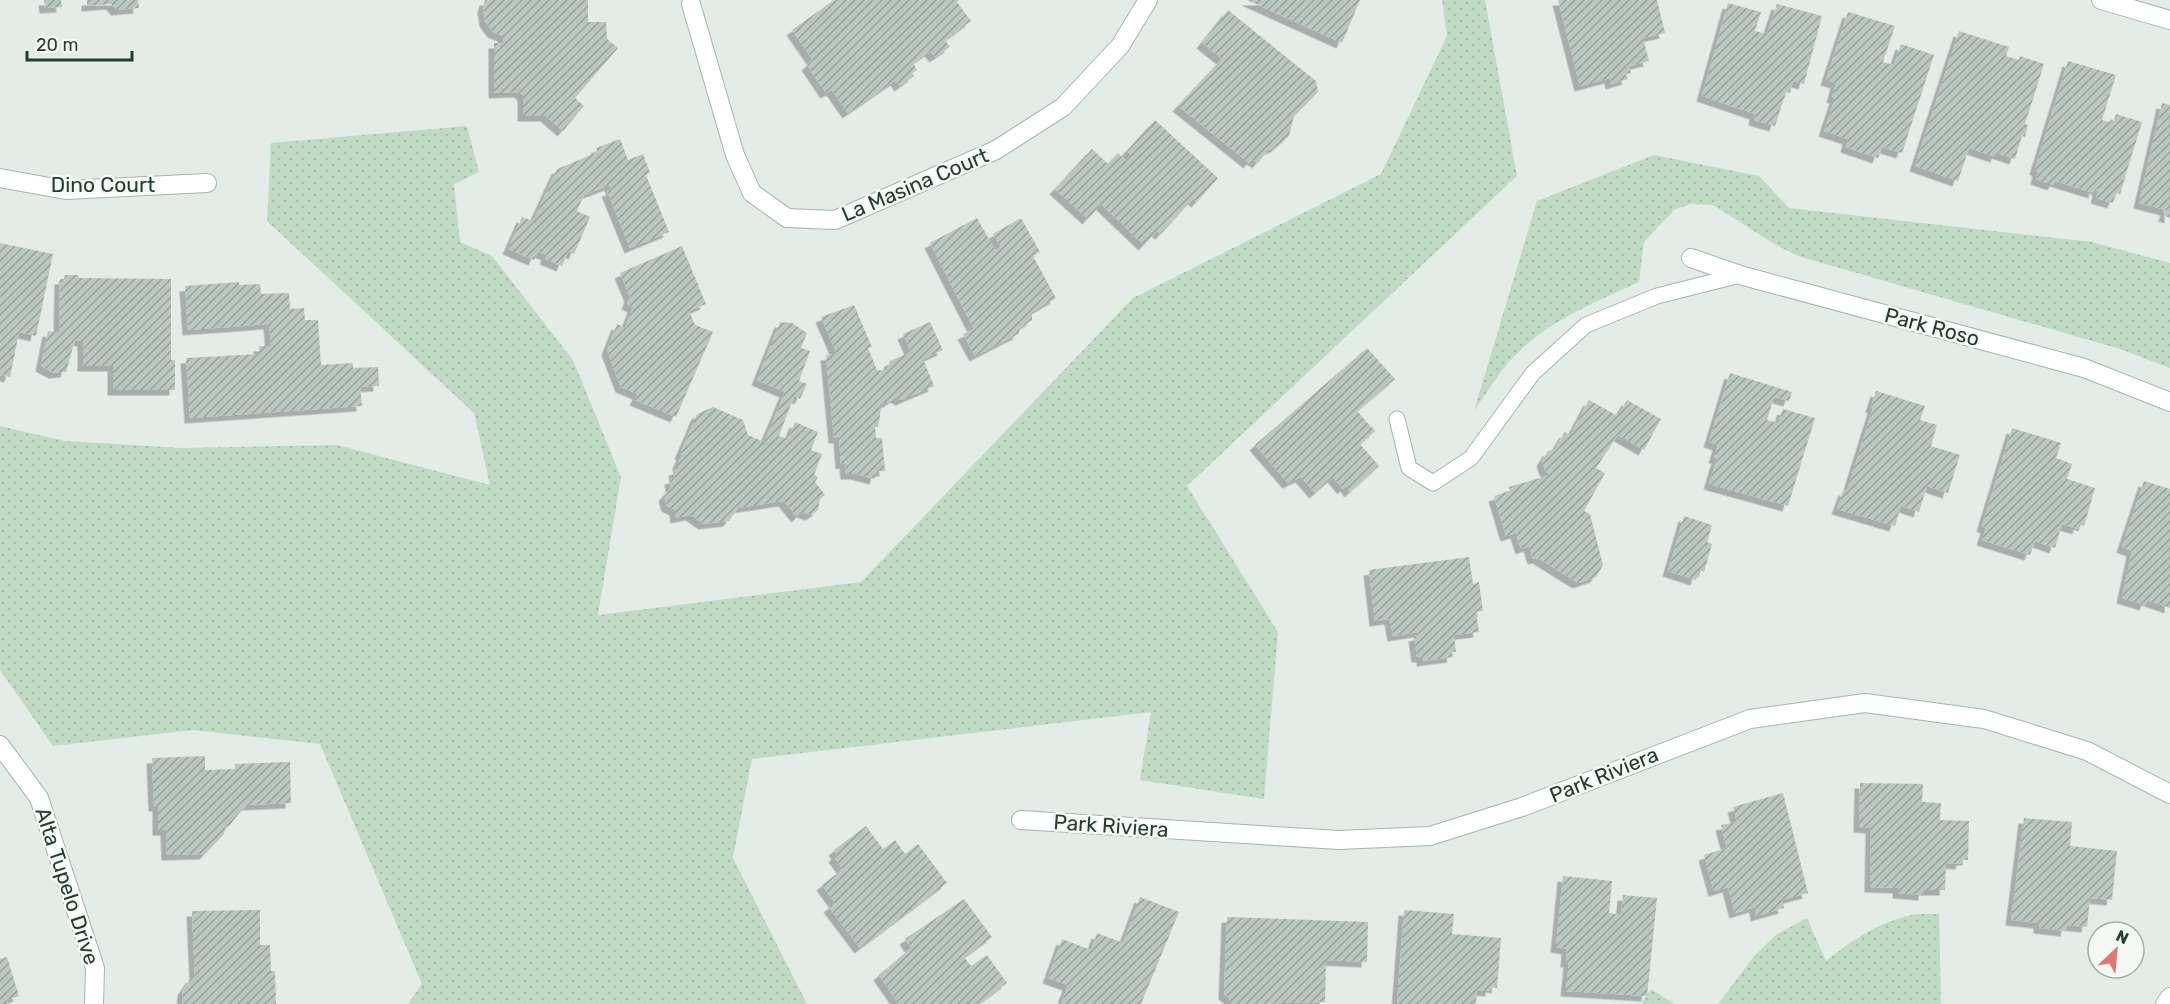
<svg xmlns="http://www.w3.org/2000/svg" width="2170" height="1004" font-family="Rubik,sans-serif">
<defs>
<pattern id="grass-dots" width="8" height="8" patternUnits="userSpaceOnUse" patternTransform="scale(1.5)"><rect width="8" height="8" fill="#c0dbc3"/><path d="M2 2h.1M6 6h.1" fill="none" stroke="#a5bda8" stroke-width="1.8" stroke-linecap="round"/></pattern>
<pattern id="building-hatch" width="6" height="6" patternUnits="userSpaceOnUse" patternTransform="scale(1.5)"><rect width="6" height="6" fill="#bac7c0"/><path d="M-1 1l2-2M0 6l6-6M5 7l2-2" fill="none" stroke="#97a39d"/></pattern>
<filter id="shadow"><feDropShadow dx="-5.5" dy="5.5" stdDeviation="0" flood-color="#0004"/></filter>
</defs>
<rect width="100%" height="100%" fill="#e4ece8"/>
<g fill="url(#grass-dots)">
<path d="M 1442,0 L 1485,0 L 1517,176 L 1187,486 L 1278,632 L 1264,799 L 1140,780 L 1151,712 L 752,759 L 733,858 L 807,1004 L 408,1004 L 422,984 L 320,744 L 193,730 L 53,746 L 0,670 L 0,426 L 65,441 L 182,448 L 337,445 L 490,485 L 474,413 L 267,221 L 271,143 L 467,126 L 479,172 L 454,184 L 460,242 L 492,256 L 573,360 L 621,477 L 598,615 L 861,582 L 1133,298 L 1381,174 L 1447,36 Z"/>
<path d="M 1654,155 L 1759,176 L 1789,208 L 2092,242 L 2170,263 L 2170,368 L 2120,349 L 1798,256 L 1776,245 L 1713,205 L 1691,204 L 1674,210 L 1644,242 L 1639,282 C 1593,303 1543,323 1509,362 C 1496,377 1485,395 1474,411 L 1537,201 Z"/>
<path d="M 1916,914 L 1939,914 L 1941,1004 L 1718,1004 L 1755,955 L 1777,934 L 1807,918 L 1826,961 C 1855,938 1879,922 1916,914 Z"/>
<path d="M 1651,989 L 1675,1004 L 1641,1004 Z"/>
</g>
<g fill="url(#building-hatch)" filter="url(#shadow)">
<path d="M 44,0 L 61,0 L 62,7 L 45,8 Z"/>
<path d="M 87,0 L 138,0 L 139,8 L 117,10 L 111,4 L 87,6 Z"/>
<path d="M 485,0 L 588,0 L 588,22 L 606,22 L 607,39 L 618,48 L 575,98 L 584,106 L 563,131 L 546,116 L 523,116 L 523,95 L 519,92 L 494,93 L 494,43 L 504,43 L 503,36 L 493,32 L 485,21 L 483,7 Z"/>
<path d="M 834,0 L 959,0 L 957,2 L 971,21 L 945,40 L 950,47 L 935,57 L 930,51 L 913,63 L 917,70 L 912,73 L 914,76 L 900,86 L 896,80 L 848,113 L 832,90 L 826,93 L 807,65 L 813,60 L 792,30 Z"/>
<path d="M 1247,0 L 1360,0 L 1342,43 Z"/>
<path d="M 1558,0 L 1657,0 L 1665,33 L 1643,38 L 1649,61 L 1629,66 L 1631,73 L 1626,74 L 1628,79 L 1611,84 L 1610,78 L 1580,86 Z"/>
<path d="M 1728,3 L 1761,12 L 1755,31 L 1767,34 L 1777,4 L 1822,16 L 1804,84 L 1793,81 L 1790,93 L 1786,92 L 1775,126 L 1754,120 L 1755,114 L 1702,96 Z"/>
<path d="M 1228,10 L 1316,81 L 1318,92 L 1294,116 L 1289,136 L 1276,147 L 1268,150 L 1258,163 L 1252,159 L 1249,163 L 1178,106 L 1222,59 L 1202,43 Z"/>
<path d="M 1848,12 L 1895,26 L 1883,62 L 1894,65 L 1901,44 L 1934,55 L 1902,153 L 1882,147 L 1878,158 L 1846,147 L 1848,139 L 1824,131 L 1835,98 L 1832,97 L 1836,83 L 1826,80 Z"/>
<path d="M 1959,31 L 2009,47 L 2006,56 L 2019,60 L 2020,56 L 2044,64 L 2025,124 L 2028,125 L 2025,137 L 2022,136 L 2015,159 L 1997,153 L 1996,157 L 1969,148 L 1958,181 L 1915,166 Z"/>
<path d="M 2068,61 L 2116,75 L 2102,120 L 2113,123 L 2116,114 L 2142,122 L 2120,194 L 2116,193 L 2113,203 L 2096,198 L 2098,191 L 2095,187 L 2094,193 L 2055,181 L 2053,185 L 2036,179 L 2038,171 L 2035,169 Z"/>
<path d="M 2162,103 L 2170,105 L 2170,218 L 2164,216 L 2166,210 L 2139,203 Z"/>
<path d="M 1155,120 L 1218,178 L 1197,202 L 1193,199 L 1161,234 L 1157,231 L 1144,245 L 1101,204 L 1088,219 L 1055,189 L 1092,149 L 1108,164 L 1118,153 L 1126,161 L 1131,155 L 1127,151 Z"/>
<path d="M 620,139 L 628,160 L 643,154 L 650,173 L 646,175 L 669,232 L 630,248 L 607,191 L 612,190 L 610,185 L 584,195 L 577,211 L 590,217 L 574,254 L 568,251 L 562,266 L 545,259 L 547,255 L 538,251 L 534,260 L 508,249 L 522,217 L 533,221 L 557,169 L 598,152 L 596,148 Z"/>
<path d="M 977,218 L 995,250 L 1001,247 L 993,234 L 1021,218 L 1040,252 L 1033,256 L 1056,298 L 1032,312 L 1032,320 L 1021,327 L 1018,334 L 975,356 L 963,334 L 974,329 L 930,243 Z"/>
<path d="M 0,243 L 53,254 L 36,336 L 19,332 L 10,377 L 0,375 Z"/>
<path d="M 682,246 L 706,304 L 689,311 L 695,325 L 713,332 L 676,417 L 635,400 L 638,394 L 621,387 L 607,350 L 617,324 L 625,328 L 633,307 L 627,304 L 630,297 L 620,273 Z"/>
<path d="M 65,275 L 78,275 L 79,278 L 171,279 L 171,360 L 175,360 L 175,390 L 113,390 L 113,366 L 83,366 L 83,341 L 75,340 L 66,372 L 54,373 L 41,366 L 48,331 L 59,333 L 60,279 L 64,279 Z"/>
<path d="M 239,282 L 239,285 L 260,284 L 261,294 L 289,293 L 290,309 L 304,308 L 305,320 L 318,320 L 321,365 L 353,363 L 353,368 L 378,367 L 379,386 L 360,387 L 362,406 L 190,418 L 186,358 L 259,354 L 259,346 L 271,346 L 269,324 L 188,330 L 185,286 Z"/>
<path d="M 854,305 L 872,347 L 868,348 L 877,370 L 887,371 L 890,361 L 911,352 L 903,334 L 930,322 L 943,350 L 923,359 L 934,386 L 901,400 L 896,397 L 887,403 L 882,403 L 878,427 L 875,427 L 876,438 L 882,438 L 885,471 L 877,471 L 875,479 L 856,474 L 846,474 L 845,463 L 841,464 L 839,438 L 834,438 L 826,355 L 837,354 L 821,317 Z"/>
<path d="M 780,322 L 792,323 L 807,333 L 801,348 L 810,351 L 799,381 L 807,384 L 800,399 L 794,396 L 779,436 L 788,439 L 795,422 L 818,432 L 811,450 L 822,454 L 814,475 L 818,477 L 815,482 L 825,495 L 820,499 L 818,510 L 811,515 L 802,512 L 797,517 L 784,501 L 738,508 L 729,521 L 704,524 L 691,515 L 676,518 L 675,510 L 667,506 L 664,496 L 671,488 L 670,479 L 675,478 L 674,470 L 679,469 L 678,463 L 682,455 L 680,454 L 697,414 L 713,407 L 743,420 L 748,435 L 764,442 L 785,392 L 757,380 Z"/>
<path d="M 1367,348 L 1395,379 L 1357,411 L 1375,431 L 1360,444 L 1379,466 L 1350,492 L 1346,486 L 1343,489 L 1333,477 L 1315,493 L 1301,477 L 1288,483 L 1255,445 Z"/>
<path d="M 1730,373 L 1792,392 L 1789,401 L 1774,397 L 1767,420 L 1778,423 L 1783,409 L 1815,418 L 1788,506 L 1709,484 L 1717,458 L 1714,458 L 1718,445 L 1709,442 Z"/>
<path d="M 1876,391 L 1925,406 L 1920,420 L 1937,425 L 1931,446 L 1960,455 L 1948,493 L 1927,486 L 1919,512 L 1901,506 L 1895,526 L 1837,509 L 1844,490 L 1847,491 L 1873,408 L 1871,407 Z"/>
<path d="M 1589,400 L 1618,416 L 1627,400 L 1661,419 L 1644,450 L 1618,435 L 1596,468 L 1605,473 L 1584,511 L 1590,514 L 1603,565 L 1596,577 L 1578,583 L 1538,558 L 1533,559 L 1529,546 L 1521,549 L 1516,533 L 1506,536 L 1494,496 L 1510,491 L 1509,487 L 1550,475 L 1545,470 L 1542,461 L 1548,451 L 1555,449 L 1565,432 L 1570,436 Z"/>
<path d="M 2012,428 L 2061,443 L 2056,458 L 2072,464 L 2067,479 L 2095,488 L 2084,526 L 2079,524 L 2078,529 L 2062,524 L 2055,548 L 2035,541 L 2030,555 L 1982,540 L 1986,528 L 1982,526 Z"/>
<path d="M 2144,481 L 2170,489 L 2170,608 L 2147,600 L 2145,605 L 2122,598 L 2132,551 L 2122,547 Z"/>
<path d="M 1684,516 L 1712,525 L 1707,542 L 1712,544 L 1704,572 L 1699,570 L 1696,580 L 1668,571 Z"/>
<path d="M 1469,557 L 1473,584 L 1479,582 L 1483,611 L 1476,612 L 1479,632 L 1454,635 L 1456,652 L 1452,652 L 1453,657 L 1422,661 L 1422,657 L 1417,657 L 1414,636 L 1420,635 L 1419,632 L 1393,636 L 1390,619 L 1375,621 L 1369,570 Z"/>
<path d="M 205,756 L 205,770 L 235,769 L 235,764 L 290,762 L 291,803 L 246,805 L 228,827 L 226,825 L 224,834 L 205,854 L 167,855 L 166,830 L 158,830 L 158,806 L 154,806 L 152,758 Z"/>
<path d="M 1860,783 L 1923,784 L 1922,802 L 1941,803 L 1940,820 L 1969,821 L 1968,860 L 1962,860 L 1961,864 L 1946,863 L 1945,890 L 1924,890 L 1924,895 L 1898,893 L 1898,888 L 1870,887 L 1871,828 L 1859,827 Z"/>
<path d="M 1783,793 L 1808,893 L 1782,900 L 1784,908 L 1756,916 L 1755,907 L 1735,913 L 1728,887 L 1714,891 L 1704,855 L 1727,848 L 1721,825 L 1737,822 L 1733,807 Z"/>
<path d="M 2024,818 L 2072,822 L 2070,846 L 2117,851 L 2112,900 L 2090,898 L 2087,927 L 2067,925 L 2066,931 L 2039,928 L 2039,923 L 2011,920 Z"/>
<path d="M 866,826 L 883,849 L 895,840 L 905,854 L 918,844 L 947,883 L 860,948 L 829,907 L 835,903 L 822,885 L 843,869 L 834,857 L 837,854 L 834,850 Z"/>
<path d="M 1563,876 L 1612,881 L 1609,913 L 1621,915 L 1623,895 L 1657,898 L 1647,996 L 1566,991 L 1569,962 L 1566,962 L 1567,949 L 1556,947 Z"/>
<path d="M 1140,897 L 1179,912 L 1141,1004 L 1061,1004 L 1068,985 L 1048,978 L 1062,939 L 1091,950 L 1097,933 L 1123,943 Z"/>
<path d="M 964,899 L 992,937 L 964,957 L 971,966 L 987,955 L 1007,983 L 978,1004 L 899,1004 L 879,975 L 911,948 L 905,939 Z"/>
<path d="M 260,910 L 260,945 L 270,945 L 271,971 L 275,971 L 276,1004 L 182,1004 L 183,990 L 191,978 L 195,978 L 192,911 Z"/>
<path d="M 1404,910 L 1454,914 L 1452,934 L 1501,938 L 1497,988 L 1491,987 L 1491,991 L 1477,990 L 1476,1004 L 1397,1004 Z"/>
<path d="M 1227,917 L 1368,922 L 1367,962 L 1326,960 L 1325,1002 L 1229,1004 L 1229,998 L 1224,994 Z"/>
<path d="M 7,957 L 19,996 L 7,1000 L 8,1004 L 0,1004 L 0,959 Z"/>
</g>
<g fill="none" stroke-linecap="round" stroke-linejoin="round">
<defs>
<path id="service" d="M 1397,419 L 1409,468 L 1433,483 L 1471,458 L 1533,373 L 1586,325 L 1657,296 L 1740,275"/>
<g id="minor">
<path d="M 2101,0 L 2170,20"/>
<path d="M 691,4 L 735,155 L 752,193 L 787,218 L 835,220 L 996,150 L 1063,107 L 1120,46 L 1148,0"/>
<path d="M 0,178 L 66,190 L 207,183"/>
<path d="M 1691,258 L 1740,275 L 2084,368 L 2170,402"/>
<path d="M 0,745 L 39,798 L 95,968 L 94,1004"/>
<path d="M 1021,820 L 1339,840 L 1430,836 L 1522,807 L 1750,719 L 1865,703 L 1984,719 L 2087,751 L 2170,794"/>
<path d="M 2165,1004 L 2170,997"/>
</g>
</defs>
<use href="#service" stroke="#a7b4ae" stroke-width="17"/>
<use href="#minor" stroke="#a7b4ae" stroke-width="20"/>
<use href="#service" stroke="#fff" stroke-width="15"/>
<use href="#minor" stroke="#fff" stroke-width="18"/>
</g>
<g text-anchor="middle" stroke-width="5" stroke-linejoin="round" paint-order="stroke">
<g font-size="21" fill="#263c33" stroke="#f5f9f6">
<text x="103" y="192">Dino Court</text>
<text transform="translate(915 185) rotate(-23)" y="7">La Masina Court</text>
<text transform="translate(1932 327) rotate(15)" y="7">Park Roso</text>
<text transform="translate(1604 775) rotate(-22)" y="7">Park Riviera</text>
<text transform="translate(1111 826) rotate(4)" y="7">Park Riviera</text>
<text transform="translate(67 886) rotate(72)" y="7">Alta Tupelo Drive</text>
</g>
</g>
<g transform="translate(2116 950) rotate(26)"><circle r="28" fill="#f5f9f6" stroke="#a2ada8" stroke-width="1.5"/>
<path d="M0-4.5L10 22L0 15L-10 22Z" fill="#e4776b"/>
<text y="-9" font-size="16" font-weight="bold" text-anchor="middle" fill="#263c33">N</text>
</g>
<path d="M27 51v9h105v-9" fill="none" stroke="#263c33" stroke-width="3"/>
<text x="36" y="51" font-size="18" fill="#263c33" stroke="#f5f9f6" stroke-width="4.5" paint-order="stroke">20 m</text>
</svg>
